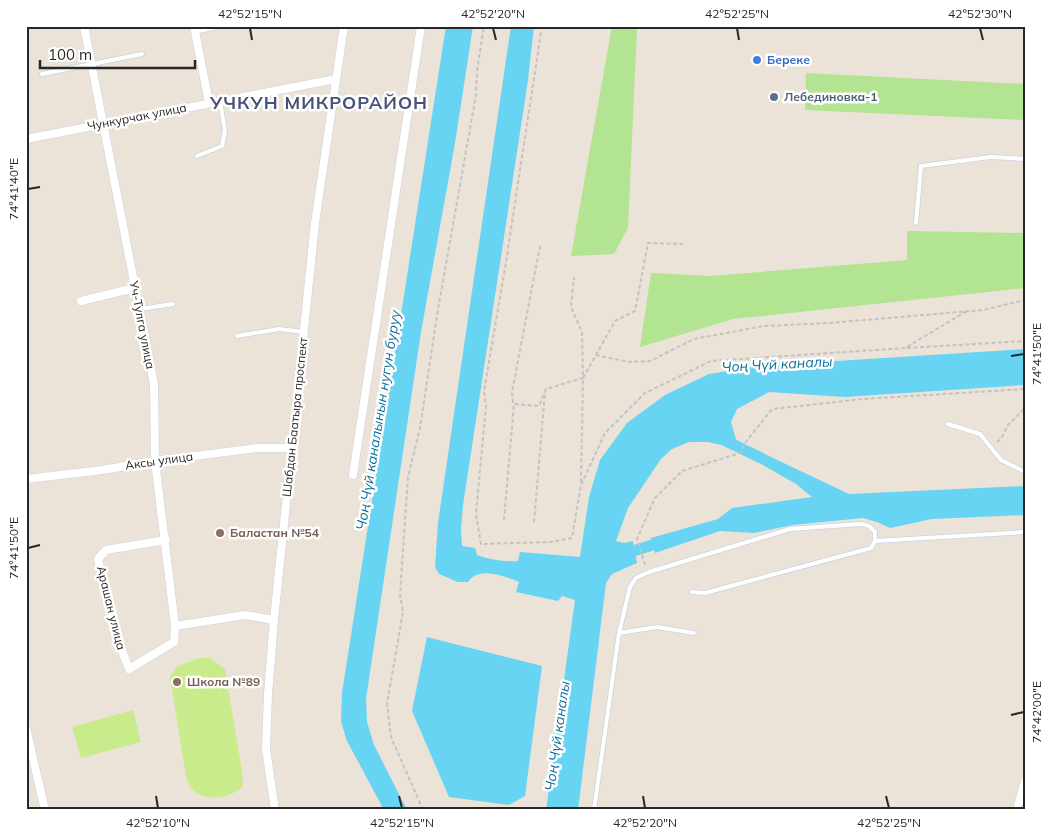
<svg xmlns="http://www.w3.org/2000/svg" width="1051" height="836" font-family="Mulish,sans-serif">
<rect width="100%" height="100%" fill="#ebe2d8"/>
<g fill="#b2e491">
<path d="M 612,26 L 637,26 L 628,228 L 614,254 L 571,256 Z"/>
<path d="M 806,73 L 1025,84 L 1025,120 L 805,110 Z"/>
<path d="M 907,231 L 1025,233 L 1025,288 L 733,319 L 640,347 L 651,273 L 711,276 L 907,260 Z"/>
</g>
<g fill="#c8ec8c">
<path d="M 200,658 L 210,658 L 225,669 L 242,771 L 243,786 C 231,799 203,803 191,788 C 188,785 187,780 186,776 L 170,677 L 178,666 Z"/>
<path d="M 133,710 L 141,742 L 81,758 L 72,727 Z"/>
</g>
<g fill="#66d4f2">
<path d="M 446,26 L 473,26 L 455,143 L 421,332 L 366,699 L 367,722 L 374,745 L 407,810 L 384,810 L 347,741 L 341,722 L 342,693 Z"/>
<path d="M 511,26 L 534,26 L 528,80 L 463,505 L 461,530 L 462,546 L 475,548 L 477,555 C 491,560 504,562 518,561 L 520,552 L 580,557 L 589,497 L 600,460 L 627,423 L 665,395 L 709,374 L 760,366 L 1025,349 L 1025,385 L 845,397 L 769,392 L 737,409 L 731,422 L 737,443 L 735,448 L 708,442 L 689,442 L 672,449 L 661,459 L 628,508 L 616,541 L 624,543 L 633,541 L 637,563 L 612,574 L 606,583 L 578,810 L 546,810 L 575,600 L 562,596 L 558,601 L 516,592 L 519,582 C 504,576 479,566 468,582 L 458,582 L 439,574 L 435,567 L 438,523 Z"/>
<path d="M 748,446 L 849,494 L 1025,486 L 1025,515 L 932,519 L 890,528 L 877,522 L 863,518 L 793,525 L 754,533 L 720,531 L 655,553 L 651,538 L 718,519 L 732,508 L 812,497 L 796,484 L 744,454 Z"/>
<path d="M 427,637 L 542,666 L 525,796 L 509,805 L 449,797 L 412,711 Z"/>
</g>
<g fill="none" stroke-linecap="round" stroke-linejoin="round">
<g stroke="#66d4f2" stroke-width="11">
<path d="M 722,439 L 759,457"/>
<path d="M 621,555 L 665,541"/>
</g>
<defs>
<g id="service">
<path d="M 195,32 L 221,26"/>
<path d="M 42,74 L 142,54"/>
<path d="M 197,156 L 222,146 L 225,131 L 220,101"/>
<path d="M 916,223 L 921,166 L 991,157 L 1025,159"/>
<path d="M 140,309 L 173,304"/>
<path d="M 237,336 L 279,329 L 304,332"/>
<path d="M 948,424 L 980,434 L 1001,460 L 1025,472"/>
<path d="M 875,541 L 1025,532"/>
<path d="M 619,633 L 657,627 L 694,633"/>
<path d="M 594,810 L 619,633 L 630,587 L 636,578 L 649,572 L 790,529 L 861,524 L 869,526 L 875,532 L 875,541 L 871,548 L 705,593 L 692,592"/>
</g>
<g id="minor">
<path d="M 84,26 L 154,384 L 155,461 L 175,626"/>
<path d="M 194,26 L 209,103"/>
<path d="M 26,139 L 336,79"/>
<path d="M 81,301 L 135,288"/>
<path d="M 353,475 L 421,26"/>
<path d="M 26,479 L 102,470 L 155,461 L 258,448 L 292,448"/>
<path d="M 166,540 L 106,550 L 98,559 L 118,640 L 129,669 L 174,642 L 175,626 L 245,615 L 274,620"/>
<path d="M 26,728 L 45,810"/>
<path d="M 275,810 L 266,749 L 268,694 L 274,620 L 315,223 L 344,26"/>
<path d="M 1017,810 L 1025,781"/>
</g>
</defs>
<use href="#service" stroke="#cdd2e1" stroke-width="5.5"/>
<use href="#minor" stroke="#cdd2e1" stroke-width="9"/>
<g stroke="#c3c3c3" stroke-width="2" stroke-dasharray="4 2.5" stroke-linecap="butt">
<path d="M 542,26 L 506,262 L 484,391 L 486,406 L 476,514 L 481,544 L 551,542 L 572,538 L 581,485 L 605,433 L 645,393 L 711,361 L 905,348 L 967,311"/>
<path d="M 907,348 L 1025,341"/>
<path d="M 596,355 L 629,362 L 650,361 L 694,339 L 764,326 L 829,323 L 983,310 L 1025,300"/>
<path d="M 513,403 L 512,392 L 540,246"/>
<path d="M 997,442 L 1001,439 L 1008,425 L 1025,408"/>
<path d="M 581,482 L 583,378 L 615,321 L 635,311 L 648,243 L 683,244"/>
<path d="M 504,520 L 514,404 L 539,406 L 546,389 L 583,378 L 582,332 L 571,307 L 574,277"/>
<path d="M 534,522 L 545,392"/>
<path d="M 645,565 L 637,539 L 655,498 L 682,471 L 740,453 L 745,443 L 772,409 L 863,399 L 1025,389"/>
<path d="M 423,810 L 391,737 L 387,703 L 403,612 L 400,594 L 408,477 L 420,428 L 438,309 L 476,95 L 477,71 L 484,26"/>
</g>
<use href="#service" stroke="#fff" stroke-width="4"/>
<use href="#minor" stroke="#fff" stroke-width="8"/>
</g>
<path fill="none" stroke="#272727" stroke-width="2" d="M 250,28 L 252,40M 493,28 L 496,40M 737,28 L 739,40M 980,28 L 983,40M 28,189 L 40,187M 1011,356 L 1024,354M 28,548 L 40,545M 1011,715 L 1024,712M 156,796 L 158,808M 399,796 L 402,808M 643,796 L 645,808M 886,796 L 889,808"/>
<circle fill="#3f7fe0" stroke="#fff" stroke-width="2" cx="757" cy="60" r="5"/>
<circle fill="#5c6f8a" stroke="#fff" stroke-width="2" cx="774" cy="97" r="5"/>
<g fill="#8d6e63" stroke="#fff" stroke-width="2">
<circle cx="220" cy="533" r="5"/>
<circle cx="177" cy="682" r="5"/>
</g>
<g text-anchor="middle" stroke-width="5" stroke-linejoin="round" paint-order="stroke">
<g font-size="12" font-weight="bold" fill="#366cbe" stroke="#fff" text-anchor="start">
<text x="767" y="64">Береке</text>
</g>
<g font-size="12" font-weight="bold" fill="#4e5e75" stroke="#fff" text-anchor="start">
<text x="784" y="101">Лебединовка-1</text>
</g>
<g font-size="12" fill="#272727" stroke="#fff">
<text transform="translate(137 117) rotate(-11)" y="4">Чункурчак улица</text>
<text transform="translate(142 325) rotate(79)" y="4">Уч-Тулга улица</text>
<text transform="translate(295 417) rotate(-84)" y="4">Шабдан Баатыра проспект</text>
<text transform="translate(159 461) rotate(-8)" y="4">Аксы улица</text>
<text transform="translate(111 608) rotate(76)" y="4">Арашан улица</text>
</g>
<g font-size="12" font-weight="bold" fill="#785e54" stroke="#fff" text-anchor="start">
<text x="230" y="537">Баластан №54</text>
<text x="187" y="686">Школа №89</text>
</g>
<g font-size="14" font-style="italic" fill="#096f9a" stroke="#fff">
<text transform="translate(777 364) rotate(-3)" y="5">Чоң Чүй каналы</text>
<text transform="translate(378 420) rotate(-81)" y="5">Чоң Чүй каналынын нугун буруу</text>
<text transform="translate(557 736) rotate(-82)" y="5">Чоң Чүй каналы</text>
</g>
<g font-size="18" font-weight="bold" letter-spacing="1" fill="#475279" stroke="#fff">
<text x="319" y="109">УЧКУН МИКРОРАЙОН</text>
</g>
</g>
<rect width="1051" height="836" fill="none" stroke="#ffffff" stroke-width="55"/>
<path d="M40 60v8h155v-8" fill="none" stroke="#272727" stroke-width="2.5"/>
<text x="48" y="60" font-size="15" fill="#272727" stroke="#ffffff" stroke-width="4" paint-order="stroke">100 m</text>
<rect x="28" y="28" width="996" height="780" fill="none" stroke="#272727" stroke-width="2"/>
<g font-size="12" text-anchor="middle" fill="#272727">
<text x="250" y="18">42°52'15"N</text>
<text x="493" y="18">42°52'20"N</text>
<text x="737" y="18">42°52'25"N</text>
<text x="980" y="18">42°52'30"N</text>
<text transform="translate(14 189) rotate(-90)" y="4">74°41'40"E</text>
<text transform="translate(1037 354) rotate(-90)" y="4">74°41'50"E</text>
<text transform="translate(14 548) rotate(-90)" y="4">74°41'50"E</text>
<text transform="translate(1037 712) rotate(-90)" y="4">74°42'00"E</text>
<text x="158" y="827">42°52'10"N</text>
<text x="402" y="827">42°52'15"N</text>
<text x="645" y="827">42°52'20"N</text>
<text x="889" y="827">42°52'25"N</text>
</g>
</svg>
